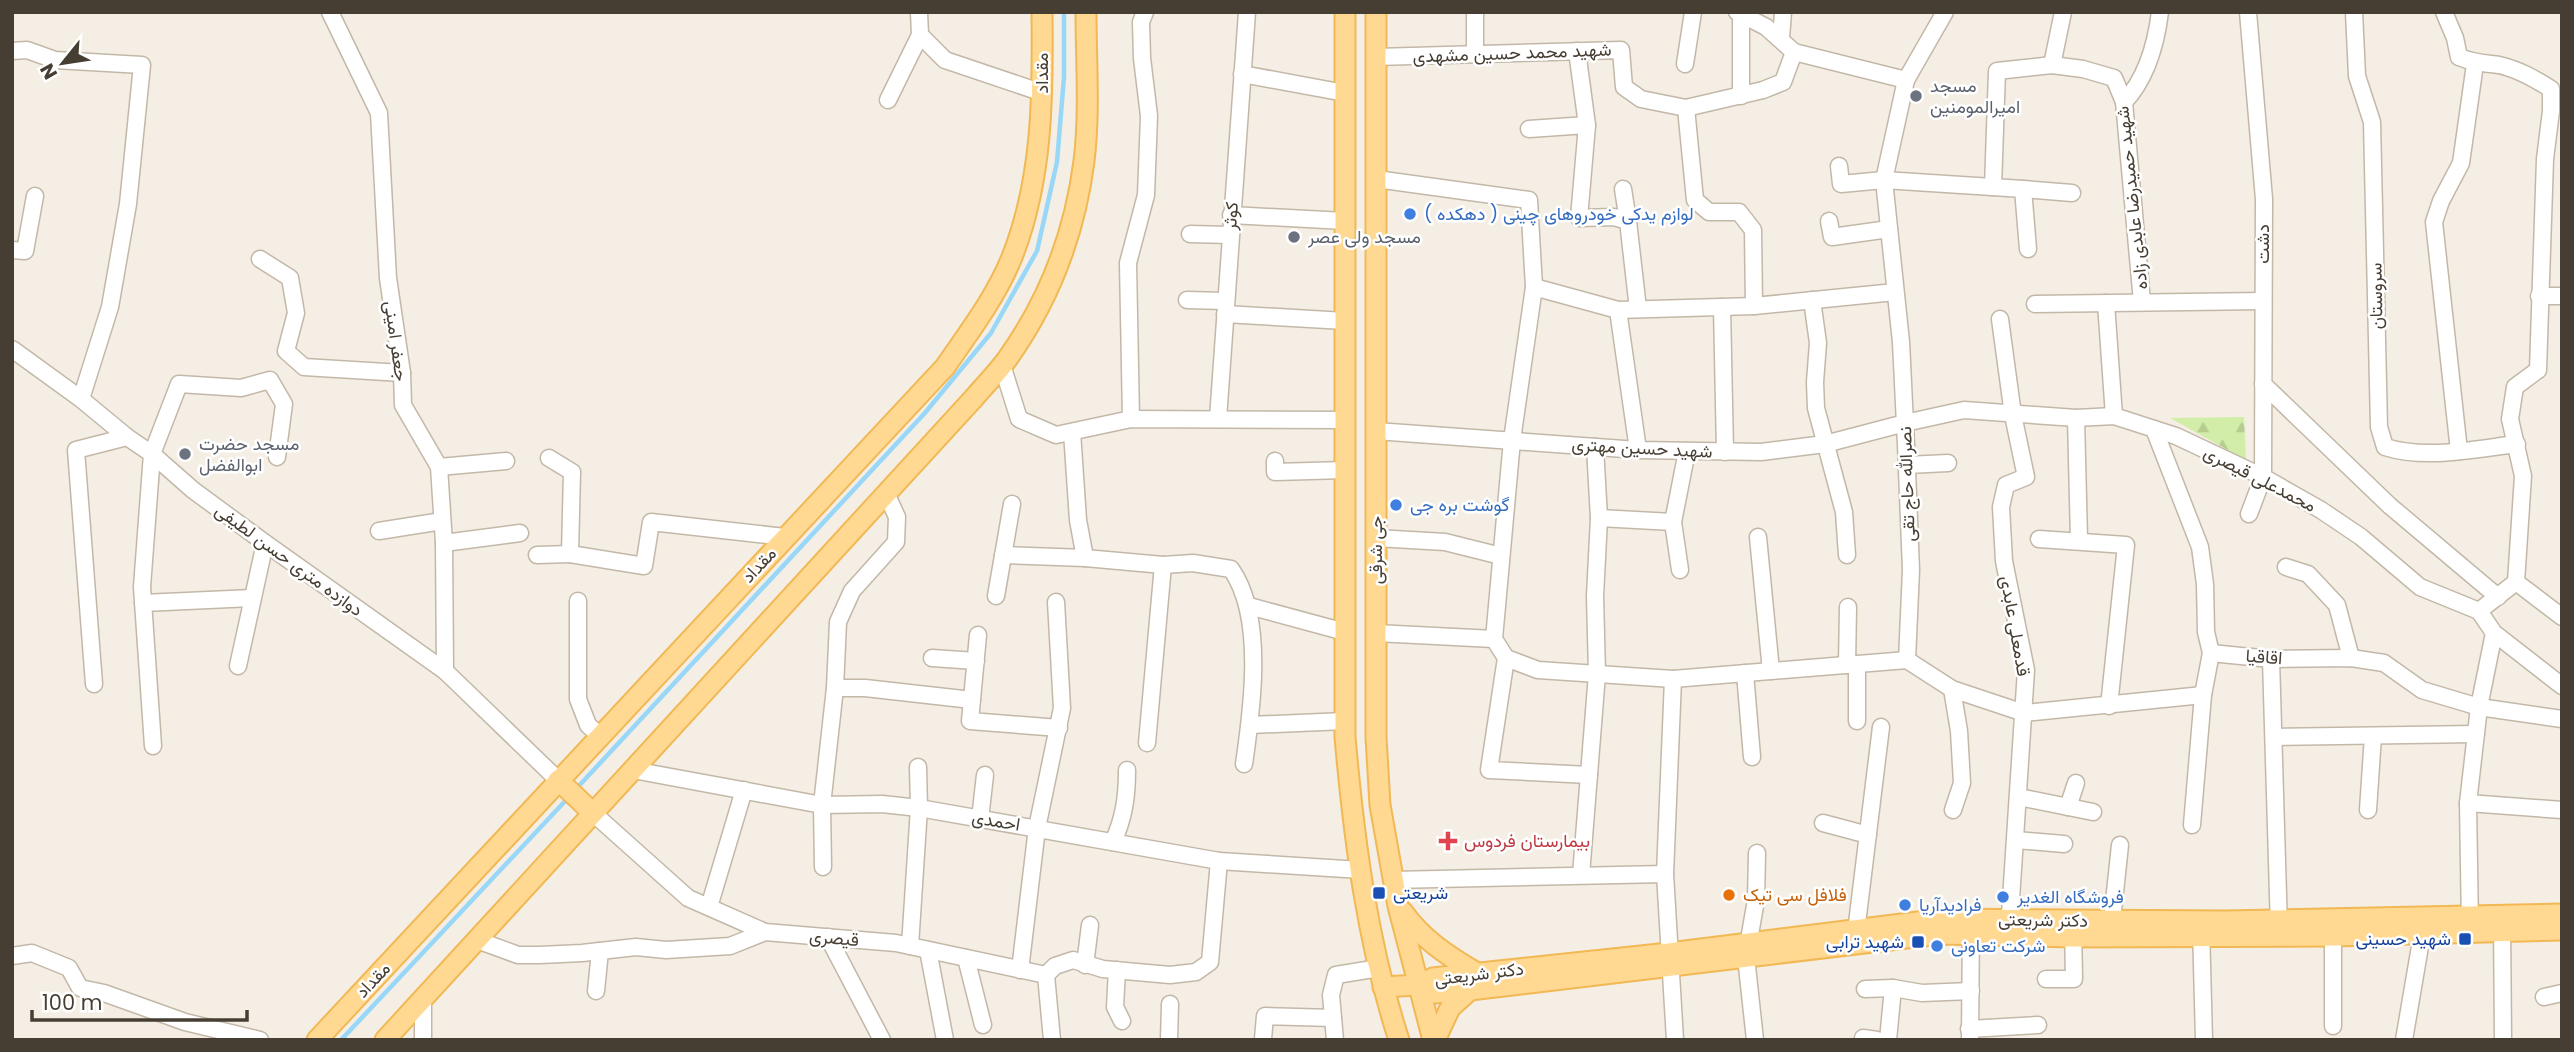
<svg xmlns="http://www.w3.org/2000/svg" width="2574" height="1052" font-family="Poppins,Vazirmatn,sans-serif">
<defs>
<pattern id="forest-firs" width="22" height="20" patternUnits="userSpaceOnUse" patternTransform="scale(1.75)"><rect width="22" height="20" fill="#d2eda7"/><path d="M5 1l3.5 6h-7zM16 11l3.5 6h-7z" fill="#b6cc90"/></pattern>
</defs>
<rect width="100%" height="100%" fill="#f4eee4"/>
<path fill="url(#forest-firs)" d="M 2244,417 L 2246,460 L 2170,418 Z"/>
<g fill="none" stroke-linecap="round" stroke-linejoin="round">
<g stroke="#98d7f8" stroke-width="4.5">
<path d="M 576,789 L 924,414 L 991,333 L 1037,251 L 1057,162 L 1064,77 L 1064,12"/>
<path d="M 341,1040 L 568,798"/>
</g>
<defs>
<g id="minor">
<path d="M 330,12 L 379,113 L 388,278 L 402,373 L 403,405 L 439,467 L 444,543 L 445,671"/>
<path d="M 1737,12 L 1766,27 L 1794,52 L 1906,80"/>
<path d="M 1945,12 L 1906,80 L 1884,180 L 1901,342 L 1906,445 L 1911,570 L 1907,660 L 1952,689 L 2024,713 L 2203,695"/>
<path d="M 2248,12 L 2264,199 L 2263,477 L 2249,514"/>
<path d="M 2354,12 L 2357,76 L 2372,122 L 2379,427 L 2385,447 C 2426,460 2475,449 2517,444"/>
<path d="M 2444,12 L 2455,38 L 2459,57 C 2474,63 2483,63 2499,65 C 2518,69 2535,79 2551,89 L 2551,111 L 2545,159 L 2538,370 L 2515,387 L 2510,419 L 2523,476 L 2516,582 L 2479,611"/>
<path d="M 920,35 L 945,60 L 1043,93"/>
<path d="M 1781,38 L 1783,12"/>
<path d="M 12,51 L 27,50 L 55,60 L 142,65 L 128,204 L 110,307 L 81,399"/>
<path d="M 1577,51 L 1587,125"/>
<path d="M 1475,54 L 1475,12"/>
<path d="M 1376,57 L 1621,50 L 1624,87 L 1641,99 L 1686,108 L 1763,90 L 1783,82 L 1794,52"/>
<path d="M 1685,64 L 1693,12"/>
<path d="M 2052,65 L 2063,12"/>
<path d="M 1242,74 L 1345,93"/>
<path d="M 1741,96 L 1741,14"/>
<path d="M 888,100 L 920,35 L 919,12"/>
<path d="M 2124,102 C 2146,79 2156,44 2160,12"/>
<path d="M 1686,108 L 1695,200 L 1709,212 L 1739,212 L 1753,230 L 1754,306"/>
<path d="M 1529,129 L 1587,125 L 1579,218 L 1614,217 L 1628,221 L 1638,309"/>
<path d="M 1839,166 L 1841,184 L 1884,180 L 2023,189 L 2028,249"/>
<path d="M 1376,179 L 1529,200 L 1534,287 L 1512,440 L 1494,639 L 1506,658 L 1538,670 L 1673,679 L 1907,660"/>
<path d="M 1993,187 L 1997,71 L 2052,65 L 2083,69 L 2114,78 L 2124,102 L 2142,302"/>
<path d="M 1623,189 L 1628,221"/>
<path d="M 2023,189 L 2072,193"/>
<path d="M 1231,215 L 1345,221"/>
<path d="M 1829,221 L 1832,237 L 1889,229"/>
<path d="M 1190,234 L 1230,235"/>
<path d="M 12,250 L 25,251 L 35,196"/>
<path d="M 260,259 L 290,278 L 296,313 L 286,351 L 304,367 L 402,373"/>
<path d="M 1534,287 L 1618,310 L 1754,306 L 1895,292"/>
<path d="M 2539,296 L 2562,296"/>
<path d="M 1187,300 L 1225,301"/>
<path d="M 1812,300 L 1818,343 L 1815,382 L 1816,408 L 1844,512 L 1847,555"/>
<path d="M 2106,303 L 2114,416"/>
<path d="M 2035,304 L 2263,301"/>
<path d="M 1722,307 L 1725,452"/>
<path d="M 1618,310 L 1638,450"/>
<path d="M 1225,314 L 1345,321"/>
<path d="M 2000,319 L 2013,415 L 2026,477 L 2006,485 L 2001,507 L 2004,561 L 2026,670 L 2009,930"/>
<path d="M 12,349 L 81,399 L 127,437 L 152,454 L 193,490 L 265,543 L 445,671 L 558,780"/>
<path d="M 1002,365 L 1019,419 L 1056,435 L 1131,419 L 1345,420"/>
<path d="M 2263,384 L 2390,506 L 2498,597"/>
<path d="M 2076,418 L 2079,540"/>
<path d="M 1131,419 L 1128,263 L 1146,195 L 1149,116 L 1142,58 L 1141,22 L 1145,12"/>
<path d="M 1218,419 L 1247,12"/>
<path d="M 2154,429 L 2200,547 L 2205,584 L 2206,632 L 2211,653"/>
<path d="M 1376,431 L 1638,450 L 1761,452 L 1825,444 L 1905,423 L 1964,410 L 2076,418 L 2114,416 L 2176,436 L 2263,477 L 2321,510 L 2361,537 L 2420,587 L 2479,611 L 2494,633 L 2562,686"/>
<path d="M 1072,432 L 1078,520 L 1085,558"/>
<path d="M 2459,451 L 2434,222 L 2441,201 L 2461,163 L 2475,64"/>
<path d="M 549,458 L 572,472 L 570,554 L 644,566 L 651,522 L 785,537"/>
<path d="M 1275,461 L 1275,472 L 1345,470"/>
<path d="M 1907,465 L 1948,463"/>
<path d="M 439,467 L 506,461"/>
<path d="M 1599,518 L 1673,522"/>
<path d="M 379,531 L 442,521"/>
<path d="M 1758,537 L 1771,671"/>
<path d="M 1376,538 L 1445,542 L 1501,556"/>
<path d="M 2039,539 L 2126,545 L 2109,706"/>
<path d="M 444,543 L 520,533"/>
<path d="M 537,555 L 570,554"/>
<path d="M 1003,555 L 1085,558 L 1163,565 L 1193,563 L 1231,569 C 1265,617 1252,709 1244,764"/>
<path d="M 2286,567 L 2308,574 L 2337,605 L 2351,658"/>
<path d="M 1680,570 L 1673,522 L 1687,451"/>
<path d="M 2516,582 L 2562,617"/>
<path d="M 996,596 L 1012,504"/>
<path d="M 578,601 L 578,699 L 588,725 L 600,736"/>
<path d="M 143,603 L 252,598"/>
<path d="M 1249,606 L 1345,632"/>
<path d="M 1376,633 L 1494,639"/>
<path d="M 978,635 L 970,721 L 1059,728"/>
<path d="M 932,658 L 976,661"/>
<path d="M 1506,658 L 1489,770 L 1589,775"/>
<path d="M 2271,659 L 2279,929"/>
<path d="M 1847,665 L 1848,607"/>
<path d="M 238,666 L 265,543"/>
<path d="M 1745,673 L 1752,757"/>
<path d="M 1673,679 L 1665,874 L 1675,1040"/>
<path d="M 94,684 L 76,450 L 127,437"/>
<path d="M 835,688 L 865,688 L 972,700"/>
<path d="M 1952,689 L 1959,731 L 1962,783 L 1953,810"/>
<path d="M 1857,721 L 1857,664"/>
<path d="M 1250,725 L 1345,721"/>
<path d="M 2274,737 L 2476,734"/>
<path d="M 1147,743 L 1163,565"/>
<path d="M 153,746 L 142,587 L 152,454 L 179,384 L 241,388 L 270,380 L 284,404 L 277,457"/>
<path d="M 633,770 L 822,805 L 882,804 L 919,808 L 1219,861 L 1361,870"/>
<path d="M 2019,797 L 2093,812"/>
<path d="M 2468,803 L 2562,810"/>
<path d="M 2068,807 L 2076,783"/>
<path d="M 2368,810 L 2373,736"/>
<path d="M 593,813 L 688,898 L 765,932 L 896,943 L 1046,975 L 1052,1040"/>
<path d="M 980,819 L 985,775"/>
<path d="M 1823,823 L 1868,835"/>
<path d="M 2192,825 L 2203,695 L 2211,653 L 2271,659 L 2351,658 L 2384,663 L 2422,690 L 2479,707 L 2562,719"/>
<path d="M 2016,840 L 2064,844"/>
<path d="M 1113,842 C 1124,818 1127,797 1127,770"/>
<path d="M 823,867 L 822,805 L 835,688 L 838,622 L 852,591 L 896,542 L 897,517 L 886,493"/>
<path d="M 1581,875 L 1597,674 L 1595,596 L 1599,518 L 1595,447"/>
<path d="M 1393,880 L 1665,874"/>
<path d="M 709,907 L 744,790"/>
<path d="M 2502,921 L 2503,1040"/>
<path d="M 2470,926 L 2468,803 L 2479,707 L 2494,633"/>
<path d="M 2201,927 L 2204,1040"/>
<path d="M 2111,930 L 2120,845"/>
<path d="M 828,937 L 882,1040"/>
<path d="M 477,940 L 518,955 L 540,955 L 582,953 L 636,947 L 666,950 L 730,946 L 765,932"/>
<path d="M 1855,940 L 1881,727"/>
<path d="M 910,946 L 919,808 L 918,767"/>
<path d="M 928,950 L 945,1040"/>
<path d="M 12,956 L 32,953 L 69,968 L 80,988 L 104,993 L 185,1022 L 260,1040"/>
<path d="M 966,958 L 983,1025"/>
<path d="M 1085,965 L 1090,925"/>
<path d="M 1020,970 L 1037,828 L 1062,708 L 1056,602"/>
<path d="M 1117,970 L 1115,1007 L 1122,1021"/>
<path d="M 1046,975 L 1055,966 L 1073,960 L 1103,969 L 1170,975 L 1196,972 L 1210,962 L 1219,861"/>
<path d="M 2046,979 L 2074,979 L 2073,927"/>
<path d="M 1865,989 L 1893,988 L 1922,993 L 1971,991"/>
<path d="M 596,991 L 600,951"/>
<path d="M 2544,997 L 2562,993"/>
<path d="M 423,998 L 423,1040"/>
<path d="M 2333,1026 L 2333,924"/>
<path d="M 1969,1029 L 2038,1025"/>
<path d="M 1863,1038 L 1877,1040"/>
<path d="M 1263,1039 L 1265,1016 L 1333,1018"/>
<path d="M 1169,1040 L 1170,1004"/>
<path d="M 1335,1040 L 1331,995 L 1336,975 L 1379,968"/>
<path d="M 1755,1040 L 1746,957 L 1756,900 L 1757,853"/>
<path d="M 1888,1040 L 1893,988"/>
<path d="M 1970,1040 L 1971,923"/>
<path d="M 2404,1040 L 2424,923"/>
</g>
<g id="major">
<path d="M 1345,12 L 1345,737 C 1354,839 1367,942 1399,1040"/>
<path d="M 1376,12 L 1376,737 L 1380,805 L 1398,906 L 1433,1040"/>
<path d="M 558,780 L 593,813"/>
<path d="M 1403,912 C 1422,939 1448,956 1477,973"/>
<path d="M 1418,985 L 1435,993 L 1470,990 L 1940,934 L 2073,937 L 2334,936 L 2562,930"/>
<path d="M 1383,987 L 1418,985 L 1433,978 L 1669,953 L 1942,919 L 2225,921 L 2562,914"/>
<path d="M 317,1040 L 945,367 C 969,332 996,297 1012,257 C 1043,179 1043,95 1042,12"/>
<path d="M 385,1040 L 973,399 C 985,385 998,372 1008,358 C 1049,300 1075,232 1084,161 C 1090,113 1086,61 1086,12"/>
<path d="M 1435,1040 L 1450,1008 L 1470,990"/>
</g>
</defs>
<use href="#minor" stroke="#c3b8a8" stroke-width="19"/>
<use href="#major" stroke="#f1b854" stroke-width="23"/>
<use href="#minor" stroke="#fff" stroke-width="16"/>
<use href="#major" stroke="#ffd992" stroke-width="19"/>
</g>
<g fill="#6b7280" stroke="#fff" stroke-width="2.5">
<circle cx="1916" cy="96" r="7"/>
<circle cx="1294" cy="237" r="7"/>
<circle cx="185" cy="454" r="7"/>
</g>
<g fill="#3f7fe0" stroke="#fff" stroke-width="2.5">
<circle cx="1410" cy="214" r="7"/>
<circle cx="1396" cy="505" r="7"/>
<circle cx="2003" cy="897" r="7"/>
<circle cx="1905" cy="905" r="7"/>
<circle cx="1937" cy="946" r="7"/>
</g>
<path fill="#e0444e" stroke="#fff" stroke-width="2.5" d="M1444.5 830.5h7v7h7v7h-7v7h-7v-7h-7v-7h7z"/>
<g fill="#1a4fb4" stroke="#fff" stroke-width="2.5">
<rect x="1372" y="886" width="14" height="14" rx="3.5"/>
<rect x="2458" y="932" width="14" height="14" rx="3.5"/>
<rect x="1911" y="935" width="14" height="14" rx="3.5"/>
</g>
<circle fill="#e8710a" stroke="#fff" stroke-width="2.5" cx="1729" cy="895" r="7"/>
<g text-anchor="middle" stroke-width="5" stroke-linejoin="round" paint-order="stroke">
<g font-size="18" fill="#473e33" stroke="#fff">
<text transform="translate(1512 53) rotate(-2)" y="6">شهید محمد حسین مشهدی</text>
<text transform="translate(1042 73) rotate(-90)" y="6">مقداد</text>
<text transform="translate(2132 198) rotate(-96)" y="6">شهید حمیدرضا عابدی زاده</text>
<text transform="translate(1231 216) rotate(-86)" y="6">کوثر</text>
<text transform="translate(2263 244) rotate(-90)" y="6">دشت</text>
<text transform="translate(2376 296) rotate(-91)" y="6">سروستان</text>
<text transform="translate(396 341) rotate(82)" y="6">جعفر امینی</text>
<text transform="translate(1642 448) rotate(3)" y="6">شهید حسین مهتری</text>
<text transform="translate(2260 479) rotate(27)" y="6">محمدعلی قیصری</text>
<text transform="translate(1907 484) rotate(-92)" y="6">نصرالله حاج تقی</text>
<text transform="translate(1376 550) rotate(-90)" y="6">جی شرقی</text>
<text transform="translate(289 560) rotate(36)" y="6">دوازده متری حسن لطیفی</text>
<text transform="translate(759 565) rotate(-47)" y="6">مقداد</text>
<text transform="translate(2015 626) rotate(80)" y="6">قدمعلی عابدی</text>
<text transform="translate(2264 657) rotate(4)" y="6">اقاقیا</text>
<text transform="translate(996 821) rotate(9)" y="6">احمدی</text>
<text transform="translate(2043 920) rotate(1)" y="6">دکتر شریعتی</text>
<text transform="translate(834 938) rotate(5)" y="6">قیصری</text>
<text transform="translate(1479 974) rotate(-7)" y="6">دکتر شریعتی</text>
<text transform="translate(373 980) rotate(-47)" y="6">مقداد</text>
</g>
<g font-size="18" fill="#5b616d" stroke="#fff" text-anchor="start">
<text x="1930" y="92">مسجد<tspan x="1930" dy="21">امیرالمومنین</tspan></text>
<text x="1308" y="243">مسجد ولی عصر</text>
<text x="199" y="450">مسجد حضرت<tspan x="199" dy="21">ابوالفضل</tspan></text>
</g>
<g font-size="18" fill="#366cbe" stroke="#fff" text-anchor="start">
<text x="1424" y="220">لوازم یدکی خودروهای چینی ( دهکده )</text>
<text x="1410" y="511">گوشت بره جی</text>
<text x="2017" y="903">فروشگاه الغدیر</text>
<text x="1919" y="911">فرادیدآریا</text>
<text x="1951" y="952">شرکت تعاونی</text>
</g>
<g font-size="18" fill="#be3a42" stroke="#fff" text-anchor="start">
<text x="1464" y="847">بیمارستان فردوس</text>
</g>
<g font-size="18" fill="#164399" stroke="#fff" text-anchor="end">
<text x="1393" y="899" text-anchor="start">شریعتی</text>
<text x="2451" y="945">شهید حسینی</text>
<text x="1904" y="948">شهید ترابی</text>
</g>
<g font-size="18" fill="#c56008" stroke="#fff" text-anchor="start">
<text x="1743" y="901">فلافل سی تیک</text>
</g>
</g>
<rect width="2574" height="1052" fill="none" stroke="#473e33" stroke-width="28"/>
<g transform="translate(63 63) rotate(240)" stroke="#ffffff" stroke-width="5" paint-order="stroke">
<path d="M0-5L12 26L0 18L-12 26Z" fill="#473e33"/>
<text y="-10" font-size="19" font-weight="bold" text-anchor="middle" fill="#473e33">N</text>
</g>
<path d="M32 1010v10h215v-10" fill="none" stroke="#473e33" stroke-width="3.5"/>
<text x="42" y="1010" font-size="21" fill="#473e33" stroke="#ffffff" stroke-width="5" paint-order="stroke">100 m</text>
</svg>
